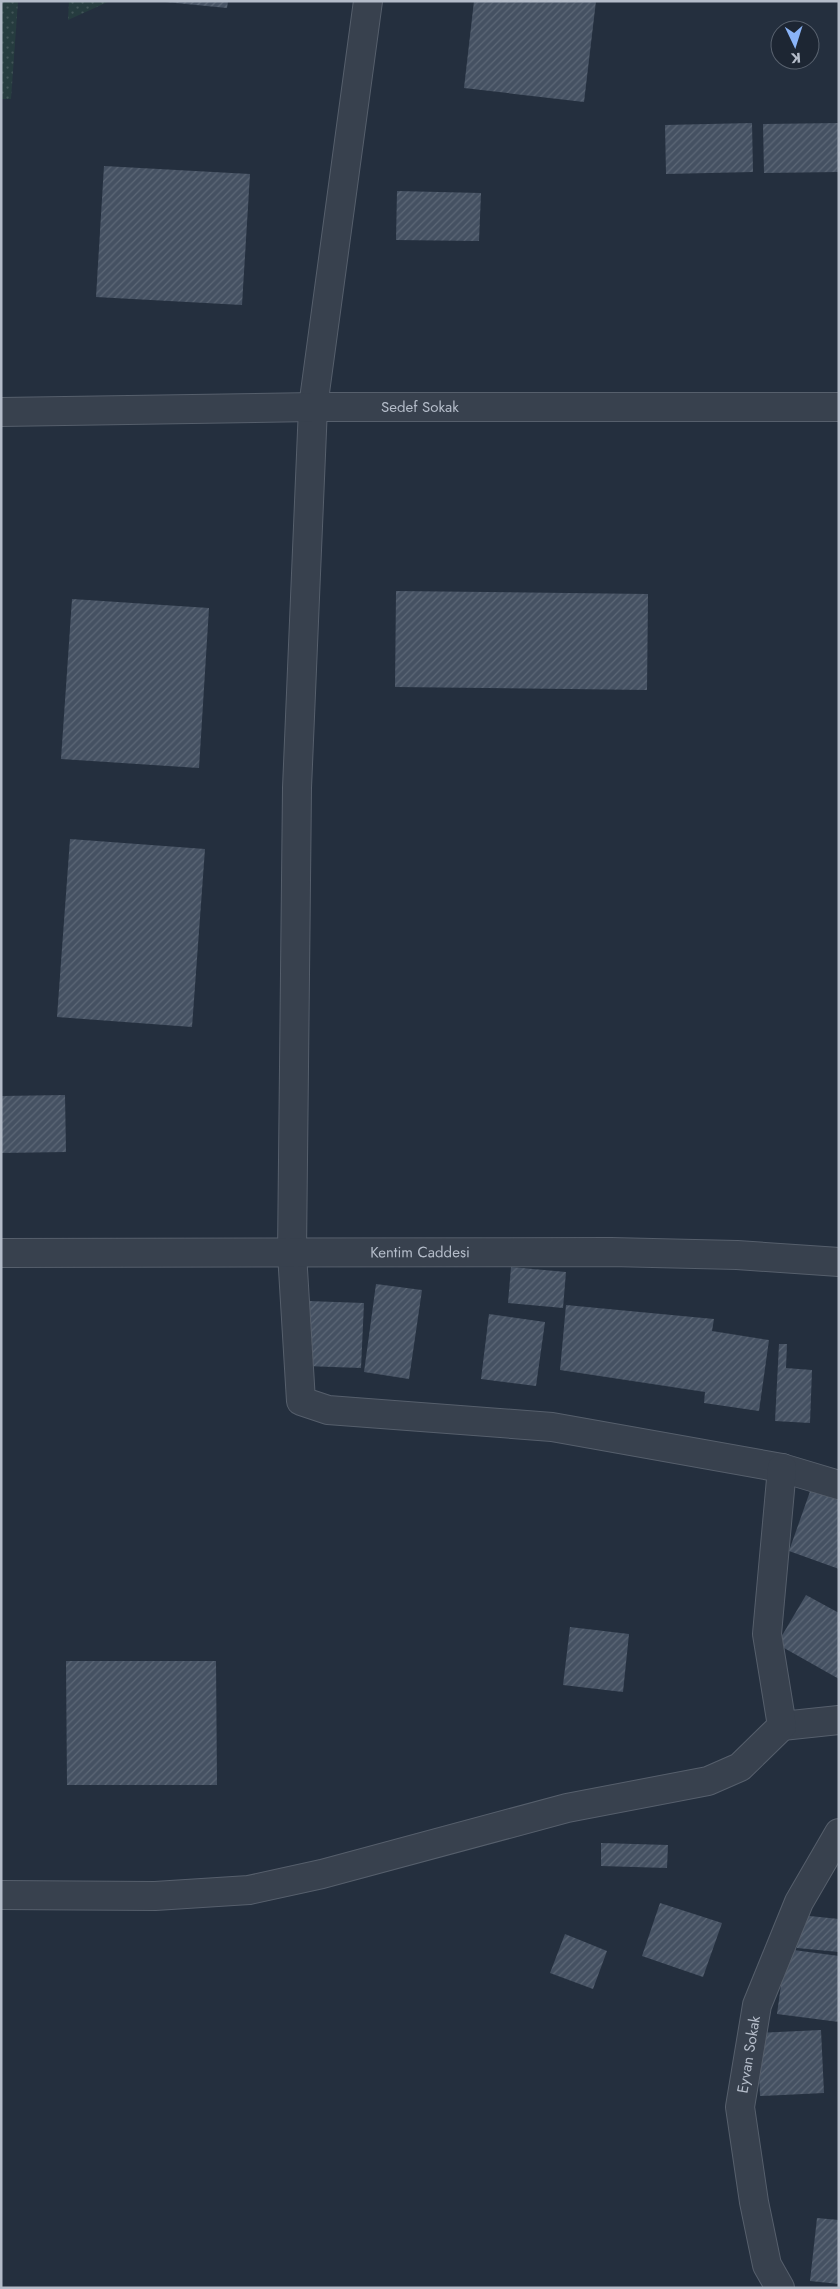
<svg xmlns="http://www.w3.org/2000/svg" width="840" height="2289" font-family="Jost,sans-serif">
<defs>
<pattern id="park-dots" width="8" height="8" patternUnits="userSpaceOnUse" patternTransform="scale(1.25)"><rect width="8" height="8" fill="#263c3f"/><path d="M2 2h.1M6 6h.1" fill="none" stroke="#435659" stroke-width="1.8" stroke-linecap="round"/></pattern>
<pattern id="building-hatch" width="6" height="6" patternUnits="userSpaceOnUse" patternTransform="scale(1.25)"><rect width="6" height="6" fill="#455162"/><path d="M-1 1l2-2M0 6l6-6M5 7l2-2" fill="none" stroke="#5d6877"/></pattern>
</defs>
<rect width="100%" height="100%" fill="#242f3e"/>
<g fill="url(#park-dots)">
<path d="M 1,1 L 18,1 L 11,99 L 1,99 Z"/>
<path d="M 69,1 L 110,1 L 68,20 Z"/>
</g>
<g fill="url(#building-hatch)">
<path d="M 155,1 L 228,1 L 227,8 Z"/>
<path d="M 474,1 L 596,1 L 584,102 L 464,88 Z"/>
<path d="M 752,123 L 753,172 L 666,174 L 665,125 Z"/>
<path d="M 839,123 L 839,172 L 764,173 L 763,124 Z"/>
<path d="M 104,166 L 250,174 L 242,305 L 96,297 Z"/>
<path d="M 397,191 L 481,193 L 479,241 L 396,240 Z"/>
<path d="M 396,591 L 648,594 L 647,690 L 395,687 Z"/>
<path d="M 72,599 L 209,608 L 199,768 L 61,759 Z"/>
<path d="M 70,839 L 205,849 L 192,1027 L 57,1017 Z"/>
<path d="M 65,1095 L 66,1152 L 1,1153 L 1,1096 Z"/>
<path d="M 511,1267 L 566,1272 L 563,1308 L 508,1303 Z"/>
<path d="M 376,1284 L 422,1290 L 409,1379 L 364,1372 Z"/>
<path d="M 308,1301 L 364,1303 L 361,1368 L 305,1366 Z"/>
<path d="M 566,1305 L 714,1319 L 712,1331 L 769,1340 L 759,1411 L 704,1403 L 705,1392 L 560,1370 Z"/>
<path d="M 489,1314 L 545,1322 L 536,1386 L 481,1379 Z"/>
<path d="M 779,1344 L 787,1344 L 786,1368 L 812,1370 L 810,1423 L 775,1421 Z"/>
<path d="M 813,1483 L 839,1492 L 839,1569 L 789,1551 Z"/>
<path d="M 806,1595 L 839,1613 L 839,1679 L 777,1644 Z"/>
<path d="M 570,1627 L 629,1634 L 623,1692 L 563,1685 Z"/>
<path d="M 66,1661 L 216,1661 L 217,1785 L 67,1785 Z"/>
<path d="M 601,1843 L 668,1845 L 667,1868 L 601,1866 Z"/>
<path d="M 660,1903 L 722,1923 L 703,1977 L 642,1956 Z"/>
<path d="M 800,1915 L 839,1919 L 839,1952 L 797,1948 Z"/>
<path d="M 565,1934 L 607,1951 L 593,1989 L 550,1973 Z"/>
<path d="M 786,1949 L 839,1956 L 839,2022 L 777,2014 Z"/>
<path d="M 821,2030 L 824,2093 L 760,2096 L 757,2033 Z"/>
<path d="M 817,2218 L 839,2220 L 839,2284 L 810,2281 Z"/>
</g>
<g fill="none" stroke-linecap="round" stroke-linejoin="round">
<defs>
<g id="minor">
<path d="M 368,1 L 313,407 L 297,788 L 292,1253 L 301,1401 L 328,1410 L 552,1427 L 782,1468 L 839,1485"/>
<path id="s1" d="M 1,412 L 313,407 L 839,407"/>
<path id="s2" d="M 1,1253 L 611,1252 L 737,1255 L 839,1262"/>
<path d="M 782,1726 L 839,1720"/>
<path d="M 1,1895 L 155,1896 L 249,1890 L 322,1874 L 567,1808 L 708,1781 L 740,1767 L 782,1726 L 767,1634 L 782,1468"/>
<path id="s3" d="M 780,2288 L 767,2265 L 754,2202 L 740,2107 L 757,2005 L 799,1902 L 839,1833"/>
</g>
</defs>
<use href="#minor" stroke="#565f6c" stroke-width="30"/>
<use href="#minor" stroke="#38414e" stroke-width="28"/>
</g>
<g text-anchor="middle" stroke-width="5" stroke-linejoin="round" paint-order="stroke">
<g font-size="15" fill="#b4bcc9" stroke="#1d2633">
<text dy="5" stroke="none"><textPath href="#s1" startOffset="419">Sedef Sokak</textPath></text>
<text dy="5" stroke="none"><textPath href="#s2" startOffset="419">Kentim Caddesi</textPath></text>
<text dy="5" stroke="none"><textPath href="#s3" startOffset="240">Eyvan Sokak</textPath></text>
</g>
</g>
<rect width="840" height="2289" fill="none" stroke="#b4bcc9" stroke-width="5"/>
<g transform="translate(795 45) rotate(176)"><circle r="24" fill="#1d2633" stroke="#59626f"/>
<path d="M0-4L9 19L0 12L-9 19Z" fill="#8ab4f8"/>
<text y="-8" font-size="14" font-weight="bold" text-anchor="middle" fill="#b4bcc9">K</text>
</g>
</svg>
